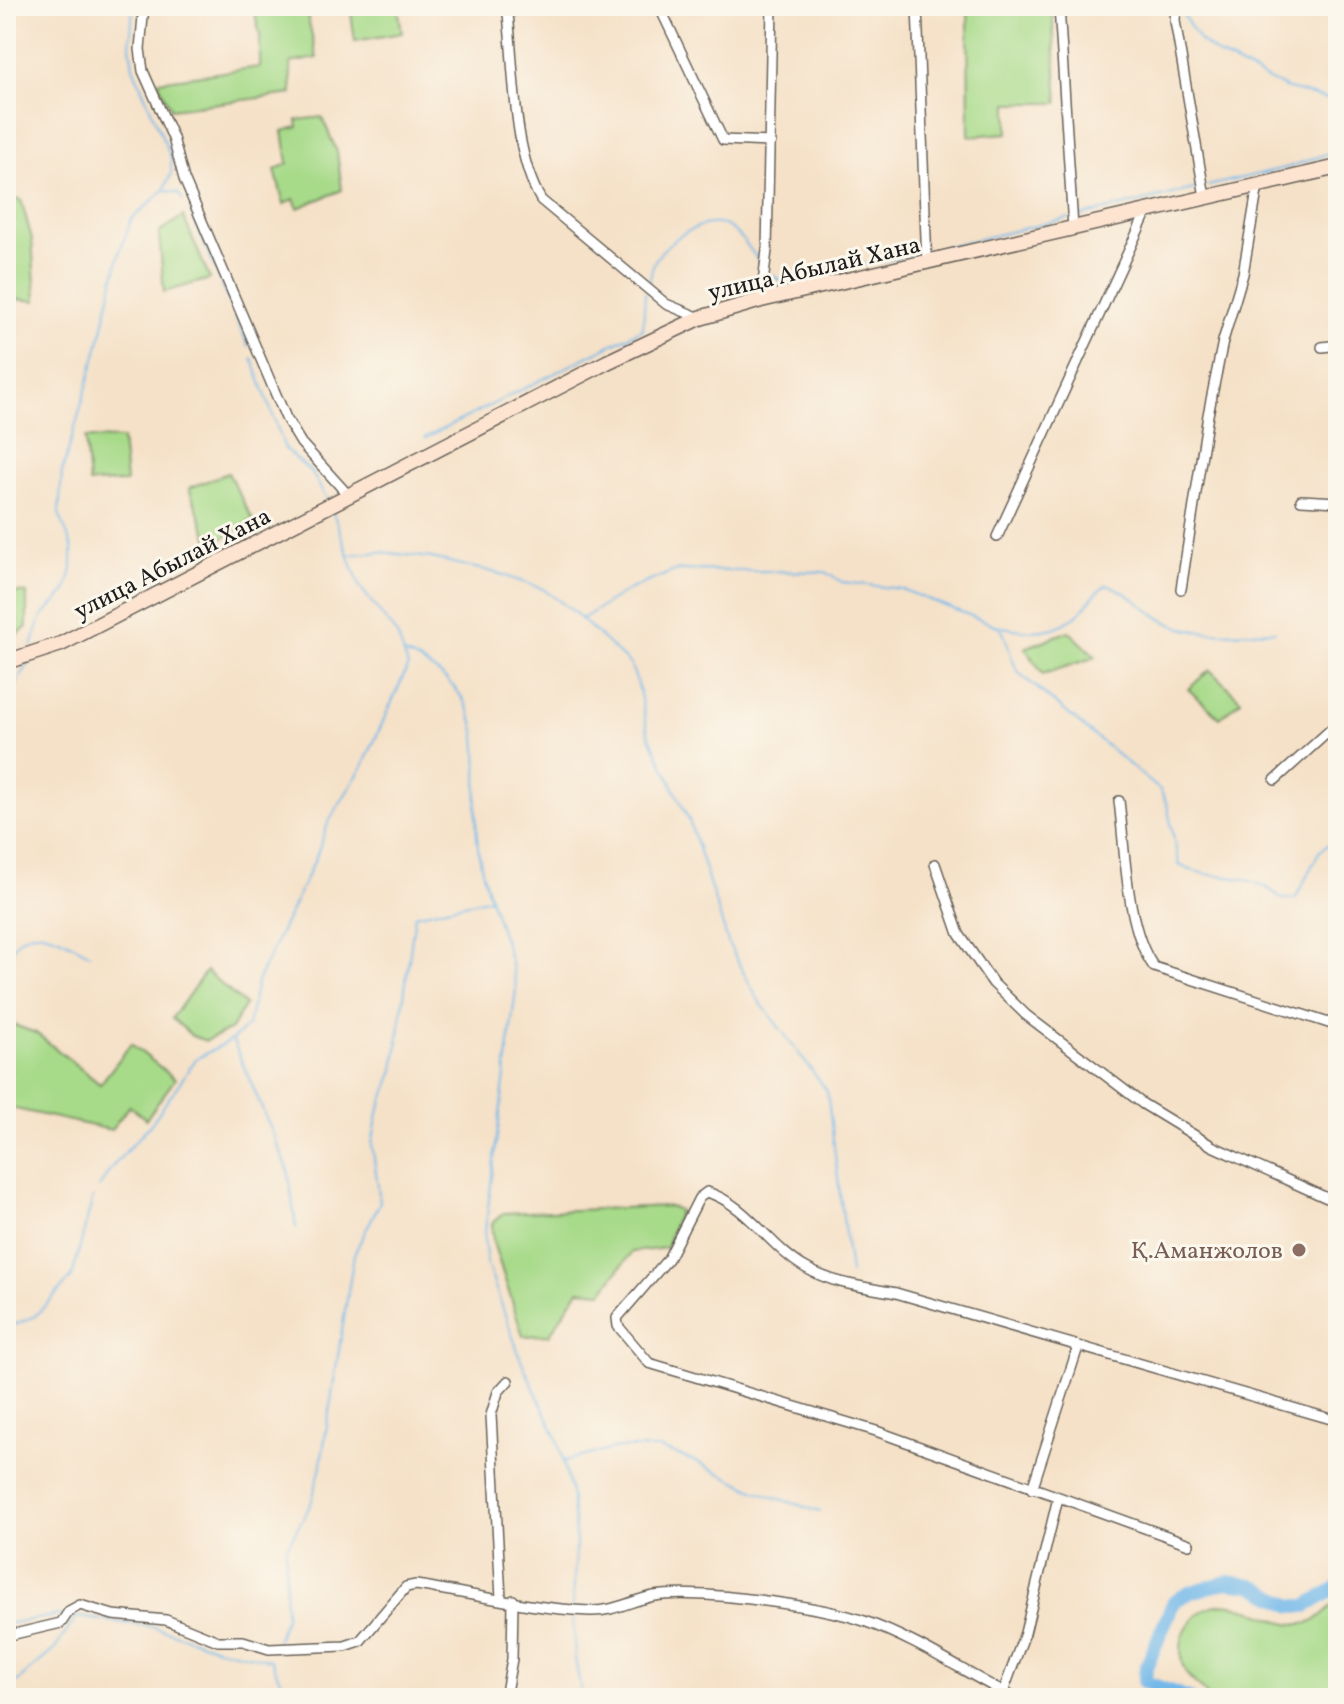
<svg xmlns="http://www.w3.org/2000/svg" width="1344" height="1704" font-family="Vollkorn,serif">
<rect width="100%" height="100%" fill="#fbf7ec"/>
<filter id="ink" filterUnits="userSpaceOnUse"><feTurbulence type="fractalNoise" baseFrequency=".0125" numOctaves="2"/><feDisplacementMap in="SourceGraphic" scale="16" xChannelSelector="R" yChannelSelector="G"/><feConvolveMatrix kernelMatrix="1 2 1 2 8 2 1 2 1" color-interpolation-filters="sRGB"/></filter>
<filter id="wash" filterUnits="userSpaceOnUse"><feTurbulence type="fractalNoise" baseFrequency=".006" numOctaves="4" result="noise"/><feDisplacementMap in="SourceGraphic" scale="32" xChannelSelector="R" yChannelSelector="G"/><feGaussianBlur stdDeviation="1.8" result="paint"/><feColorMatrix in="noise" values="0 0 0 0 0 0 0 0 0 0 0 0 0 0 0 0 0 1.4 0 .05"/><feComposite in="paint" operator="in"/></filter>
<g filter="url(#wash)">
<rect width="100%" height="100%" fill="#f5e1c7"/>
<g fill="#a7da89" stroke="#627b52" stroke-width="2">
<path d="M 253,6 L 305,6 L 317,58 L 290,63 L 292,94 L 171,109 L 158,81 L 260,67 L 260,35 Z"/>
<path d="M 350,6 L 398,6 L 402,33 L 355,41 Z"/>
<path d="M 968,6 L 1052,6 L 1058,103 L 1008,103 L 1008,133 L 969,136 Z"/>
<path d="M 322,117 L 337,152 L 342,190 L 298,208 L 294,199 L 284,204 L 275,170 L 288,163 L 283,131 L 298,127 L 297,120 Z"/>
<path d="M 6,198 L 21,200 L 32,239 L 36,301 L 6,298 Z"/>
<path d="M 183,216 L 210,279 L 164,292 L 159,233 Z"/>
<path d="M 85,438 L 122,439 L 126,482 L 89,483 Z"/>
<path d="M 228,473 L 253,520 L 211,545 L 189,488 Z"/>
<path d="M 6,592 L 27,593 L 27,627 L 6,643 Z"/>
<path d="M 1069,631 L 1096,657 L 1043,674 L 1025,648 Z"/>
<path d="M 1210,670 L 1241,700 L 1220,718 L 1188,689 Z"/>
<path d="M 206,971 L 245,1005 L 231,1029 L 206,1041 L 192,1036 L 172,1018 Z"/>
<path d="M 11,1024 L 36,1033 L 100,1084 L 131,1044 L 175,1079 L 146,1119 L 129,1106 L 111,1130 L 6,1107 L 6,1041 Z"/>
<path d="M 669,1206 L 679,1210 L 666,1248 L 632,1252 L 602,1292 L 579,1290 L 549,1335 L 523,1336 L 493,1242 L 492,1223 L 504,1213 Z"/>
<path d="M 1338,1600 L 1337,1698 L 1208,1698 C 1203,1686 1190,1682 1185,1671 C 1179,1660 1180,1639 1186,1629 C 1218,1575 1264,1627 1303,1624 C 1317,1623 1328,1609 1338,1600 Z"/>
</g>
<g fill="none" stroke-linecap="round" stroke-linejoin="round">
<g stroke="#72b8e9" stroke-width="2">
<path d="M 1179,9 L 1200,41 L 1219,55 L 1285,88 L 1338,102"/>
<path d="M 6,21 L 9,6"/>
<path d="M 1208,186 L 1289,167 L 1338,150"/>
<path d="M 164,190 L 178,193 L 183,200"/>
<path d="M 190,210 L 248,346"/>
<path d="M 1076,217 L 1198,188"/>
<path d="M 932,250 L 1069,218"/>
<path d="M 769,274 L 782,281 L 921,253"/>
<path d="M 649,283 C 651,275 652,265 656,259 C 668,240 698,221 720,224 C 737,227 751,251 760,263"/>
<path d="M 252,358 L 285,449 L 312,473 L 328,501"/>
<path d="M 425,438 L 643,329 L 645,293"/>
<path d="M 348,555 L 381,552 L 432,558 L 497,573 L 543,589 L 573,611 L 630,664 L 638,684 L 648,733 L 689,820 L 729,945 L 757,998 L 827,1091 L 850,1273"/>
<path d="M 582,619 L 630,589 L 677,570 L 825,572 L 842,582 L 901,589 L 1000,627 C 1010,642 1009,658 1019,673 L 1160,790 L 1167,804 L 1179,865 C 1217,884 1249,868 1282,899 L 1295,899 L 1319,852 L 1338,837"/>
<path d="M 1003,627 C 1031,633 1058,634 1080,612 C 1091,602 1093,592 1107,585 C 1129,591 1145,610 1165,621 C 1196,638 1240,632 1275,631"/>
<path d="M 32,646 L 41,618 L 66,591 L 72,569 L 72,547 L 59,513 L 62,472 L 98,348 L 120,251 L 131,220 L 164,190 L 171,174 L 171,158 L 133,67 L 130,46 L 133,6"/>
<path d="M 405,654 C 514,702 462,777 481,865 C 490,908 510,945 516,989 L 484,1239 L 487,1264 L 521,1360 L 557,1438 L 571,1492 L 576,1543 L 573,1606"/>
<path d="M 6,701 L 30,661"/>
<path d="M 6,965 C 20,912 57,936 90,954"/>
<path d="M 233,1041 L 288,1169 L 296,1228"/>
<path d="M 99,1187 L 112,1167 L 151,1124 L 196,1059 L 233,1039 L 248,1025 L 257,982 L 316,857 L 329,821 L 363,766 L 408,666 L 397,635 L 360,587 L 332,510"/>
<path d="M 6,1333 L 10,1327 L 35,1316 L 72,1277 L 93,1197"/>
<path d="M 564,1461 L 617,1448 L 658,1448 L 697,1462 L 756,1491 L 820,1512"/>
<path d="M 573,1612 L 575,1658 L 582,1698"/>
<path d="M 70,1616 L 154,1627 L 217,1648 L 271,1660 L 281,1682 L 281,1698"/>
<path d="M 6,1624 L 60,1615"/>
<path d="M 276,1643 L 285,1618 L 286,1548 L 311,1504 L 320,1470 L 354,1254 L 380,1202 L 372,1144 L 378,1113 L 394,1070 L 415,915 L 491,898"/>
<path d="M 6,1691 L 55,1649 L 76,1618"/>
</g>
<path stroke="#72b8e9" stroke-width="14" d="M 1189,1698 L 1145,1682 L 1146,1668 L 1174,1601 L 1191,1592 L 1227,1582 L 1252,1585 L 1292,1606 L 1306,1606 L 1338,1587"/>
</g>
</g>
<g filter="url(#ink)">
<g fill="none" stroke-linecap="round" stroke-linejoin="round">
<defs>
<g id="minor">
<path d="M 144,6 L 140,49 L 143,71 L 173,138 L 184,179 L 286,418 L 301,443 L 350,497"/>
<path d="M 507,6 C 515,65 511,149 541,200 L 666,304 L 700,318"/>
<path d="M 659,6 L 723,140 L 771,142"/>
<path d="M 917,6 L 927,264"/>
<path d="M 1059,6 L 1073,228"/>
<path d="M 1176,6 L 1175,21 L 1205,197"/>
<path d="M 761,300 L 767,250 L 772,6"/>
<path d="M 1322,347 L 1338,345"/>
<path d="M 1301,500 L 1338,502"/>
<path d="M 997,537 L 1147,211"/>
<path d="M 1181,589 L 1208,415 L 1223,341 L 1243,274 L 1258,185"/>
<path d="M 1275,780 L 1338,723"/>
<path d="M 1119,801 C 1125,848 1126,930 1154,967 L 1338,1026"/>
<path d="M 935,864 L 959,934 L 993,983 L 1026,1015 L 1143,1104 L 1212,1146 L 1338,1203"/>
<path d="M 1032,1489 L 1078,1347"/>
<path d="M 1189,1544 L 876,1431 L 649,1363 L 618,1326 L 617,1318 L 668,1259 L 699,1198 L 707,1192 C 748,1205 769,1247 806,1268 C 833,1284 865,1287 896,1293 L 1338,1421"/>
<path d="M 501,1598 L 491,1415 L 498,1392 L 508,1381"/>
<path d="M 6,1636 L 61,1623 L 69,1611 L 80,1605 L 113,1615 L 166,1620 L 218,1641 L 243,1641 L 269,1649 L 345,1646 L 360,1641 L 406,1587 L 416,1585 C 473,1594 532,1609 590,1611 C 614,1612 632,1600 654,1596 C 698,1589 822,1606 864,1621 C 918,1640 965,1673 1015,1698"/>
<path d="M 1002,1695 L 1025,1633 L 1058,1498"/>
<path d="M 505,1698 L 512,1659 L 513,1600"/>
</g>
<path id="secondary" d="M 6,662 L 61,644 L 607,362 L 700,318 L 761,300 L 1338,167"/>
</defs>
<use href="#minor" stroke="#686158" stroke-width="12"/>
<use href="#secondary" stroke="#686158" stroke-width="17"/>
<use href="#minor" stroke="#fff" stroke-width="9"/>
<use href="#secondary" stroke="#fde4d1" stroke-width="14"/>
</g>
</g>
<circle fill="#8d6e63" stroke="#fbf7ec" stroke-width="3" cx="1299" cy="1250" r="8"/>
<g text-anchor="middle" stroke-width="6" stroke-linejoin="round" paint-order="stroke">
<g font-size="24" fill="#1c1c1c" stroke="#fbf7ec">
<text transform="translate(814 268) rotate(-13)" y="8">улица Абылай Хана</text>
<text transform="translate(172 563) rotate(-27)" y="8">улица Абылай Хана</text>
</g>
<g font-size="24" fill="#785e54" stroke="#fbf7ec" text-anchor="end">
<text x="1283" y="1258">Қ.Аманжолов</text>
</g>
</g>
<rect width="1344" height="1704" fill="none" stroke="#fbf7ec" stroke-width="32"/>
</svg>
